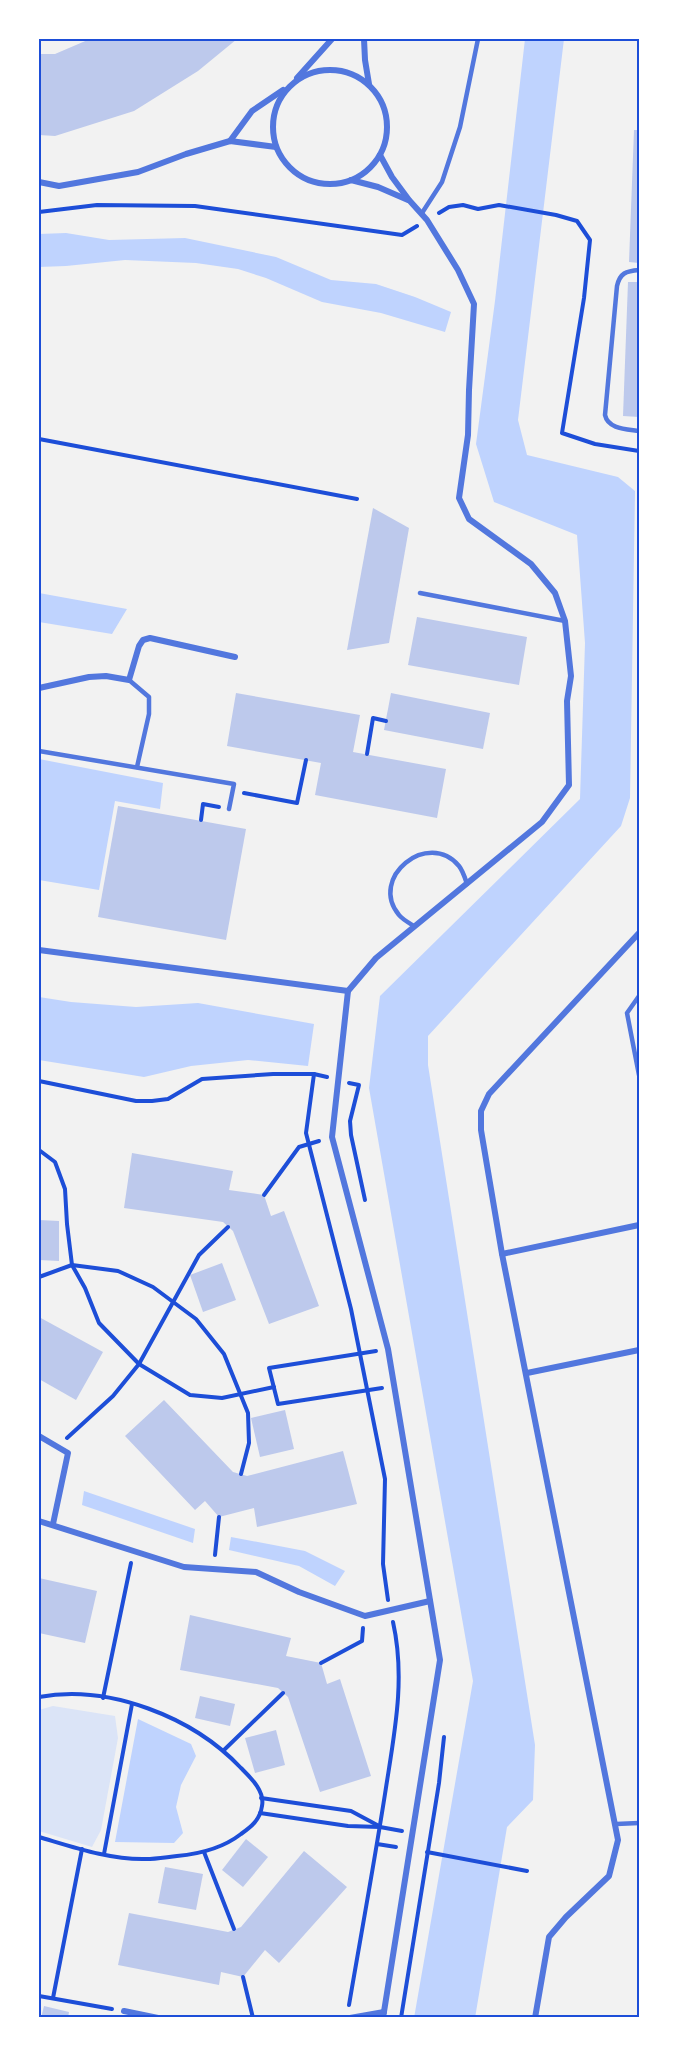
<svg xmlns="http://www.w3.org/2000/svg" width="678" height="2057" font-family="Cabin,sans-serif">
<rect width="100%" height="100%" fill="#f2f2f2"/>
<path fill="#dbe4f7" d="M 53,1706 L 115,1716 L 118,1738 L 101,1830 L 92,1847 L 39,1831 L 39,1710 Z"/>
<g fill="#bfd3fe">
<path d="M 525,39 L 564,39 L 518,420 L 527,455 L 618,477 L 635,491 L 630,798 L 621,826 L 428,1036 L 428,1065 L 535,1745 L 533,1800 L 507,1827 L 475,2018 L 414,2018 L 473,1681 L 369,1088 L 380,996 L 580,799 L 585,643 L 577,535 L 494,502 L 476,444 L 495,301 Z"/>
<path d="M 66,233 L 109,240 L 185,238 L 276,257 L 331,280 L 376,284 L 415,297 L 451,312 L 445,332 L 381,313 L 322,302 L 266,278 L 238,269 L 196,263 L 125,260 L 66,266 L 39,267 L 39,234 Z"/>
<path d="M 39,593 L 127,609 L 112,634 L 39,622 Z"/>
<path d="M 39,759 L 163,783 L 160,809 L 115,801 L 99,890 L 39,880 Z"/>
<path d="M 39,997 L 71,1002 L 136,1007 L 198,1003 L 314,1024 L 308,1066 L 248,1060 L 191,1066 L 144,1077 L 39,1060 Z"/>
<path d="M 84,1491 L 195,1529 L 193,1543 L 82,1505 Z"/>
<path d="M 231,1537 L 305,1551 L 345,1571 L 335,1586 L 299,1566 L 229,1550 Z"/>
<path d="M 138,1719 L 191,1744 L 196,1756 L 181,1785 L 176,1807 L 183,1833 L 174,1843 L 115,1842 Z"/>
</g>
<g fill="#bdc9ec">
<path d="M 90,39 L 237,39 L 198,71 L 134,111 L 55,136 L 39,135 L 39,54 L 55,54 Z"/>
<path d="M 634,130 L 639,130 L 639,263 L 629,262 Z"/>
<path d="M 628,282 L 639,282 L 639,417 L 623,416 Z"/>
<path d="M 373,508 L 409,528 L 389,643 L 347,650 Z"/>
<path d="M 417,617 L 527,637 L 519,685 L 408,665 Z"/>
<path d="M 236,693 L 360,715 L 353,752 L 446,769 L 437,818 L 315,795 L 321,763 L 227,746 Z"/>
<path d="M 391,693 L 490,713 L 483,749 L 384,730 Z"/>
<path d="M 118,806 L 246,829 L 226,940 L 98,917 Z"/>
<path d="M 132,1153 L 233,1171 L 229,1190 L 264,1195 L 271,1216 L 284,1211 L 319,1306 L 269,1324 L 233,1231 L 223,1222 L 124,1208 Z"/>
<path d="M 39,1220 L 59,1221 L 59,1261 L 39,1260 Z"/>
<path d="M 222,1263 L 236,1300 L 203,1312 L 190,1275 Z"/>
<path d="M 39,1317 L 103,1352 L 76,1400 L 39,1379 Z"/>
<path d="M 164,1400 L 233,1472 L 247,1476 L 343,1451 L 357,1504 L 257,1527 L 254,1508 L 219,1517 L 205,1501 L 195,1510 L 125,1436 Z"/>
<path d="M 285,1410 L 294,1449 L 260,1457 L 251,1418 Z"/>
<path d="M 39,1578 L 97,1591 L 85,1643 L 39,1633 Z"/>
<path d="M 190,1615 L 291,1638 L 286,1656 L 321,1663 L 327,1684 L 340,1679 L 371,1776 L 320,1792 L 288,1697 L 278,1688 L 180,1670 Z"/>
<path d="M 200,1696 L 235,1704 L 230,1726 L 195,1718 Z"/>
<path d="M 276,1730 L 285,1765 L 255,1773 L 245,1738 Z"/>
<path d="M 246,1839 L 268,1857 L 243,1887 L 222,1870 Z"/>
<path d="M 304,1851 L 347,1887 L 279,1963 L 265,1950 L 243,1977 L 221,1972 L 219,1985 L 118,1965 L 129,1913 L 228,1932 L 241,1927 Z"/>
<path d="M 165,1867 L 203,1874 L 196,1910 L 158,1903 Z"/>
<path d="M 44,2006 L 69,2012 L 68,2018 L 41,2018 Z"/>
</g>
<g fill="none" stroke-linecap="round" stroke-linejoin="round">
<g stroke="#1d4ed8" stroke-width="4">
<path d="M 39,212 L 97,205 L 195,206 L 402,235 L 417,226"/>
<path d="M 439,213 L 449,207 L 463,205 L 478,209 L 499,205 L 556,215 L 577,221 L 590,240 L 584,298 L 562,433 L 595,444 L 639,451"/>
<path d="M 39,439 L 357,499"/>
<path d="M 367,754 L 373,718 L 386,721"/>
<path d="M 244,793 L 297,803 L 306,760"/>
<path d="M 201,820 L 203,804 L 219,807"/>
<path d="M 314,1074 L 306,1133 L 351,1309 L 385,1479 L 383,1564 L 388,1600"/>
<path d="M 39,1081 L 136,1101 L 152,1101 L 168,1099 L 202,1079 L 273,1074 L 314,1074 L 327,1077"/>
<path d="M 349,1083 L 359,1085 L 350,1121 L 351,1135 L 365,1200"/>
<path d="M 39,1150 L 55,1162 L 65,1189 L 67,1224 L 72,1265 L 85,1288 L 99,1323 L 139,1364 L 190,1395 L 222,1398 L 274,1387"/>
<path d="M 264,1195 L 299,1147 L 319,1141"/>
<path d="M 39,1277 L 72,1265 L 118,1271 L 153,1287 L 196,1319 L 224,1354 L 248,1413 L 249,1443 L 241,1474"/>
<path d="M 376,1351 L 269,1368 L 278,1404 L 382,1388"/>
<path d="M 67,1438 L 113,1396 L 139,1364 L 199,1255 L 228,1227"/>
<path d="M 215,1555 L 219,1517"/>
<path d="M 321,1663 L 362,1641 L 363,1628"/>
<path d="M 39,1697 C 109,1684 193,1717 241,1768 C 251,1778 265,1791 262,1806 C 260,1820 251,1827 241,1834 C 223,1848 199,1854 177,1856 C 167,1857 156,1859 146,1859 C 110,1860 73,1847 39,1837"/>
<path d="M 103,1698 L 131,1563"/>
<path d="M 224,1750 L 283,1693"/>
<path d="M 261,1798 L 351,1811 L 379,1826"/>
<path d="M 260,1813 L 348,1826 L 380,1827 L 402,1831"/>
<path d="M 377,1844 L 396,1847"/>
<path d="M 204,1852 L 234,1929"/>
<path d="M 427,1852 L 527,1871"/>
<path d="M 104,1854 L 132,1704"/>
<path d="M 243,1977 L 253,2018"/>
<path d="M 39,1996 L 112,2009"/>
<path d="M 53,1998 L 82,1849"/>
<path d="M 349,2005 C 361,1935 374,1864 385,1794 C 394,1735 406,1680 393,1622"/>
<path d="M 401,2018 L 439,1783 L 444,1737"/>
</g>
<g stroke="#5277de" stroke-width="4.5">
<path d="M 422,213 L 442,182 L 460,127 L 478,39"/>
<path d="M 639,270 C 626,271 620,273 617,286 L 605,415 C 608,429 626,429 639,431"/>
<path d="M 420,593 L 565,621"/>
<path d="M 129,680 L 149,697 L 149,714 L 137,767"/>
<path d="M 39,751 L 234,784 L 229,809"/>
<path d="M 414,926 C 409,923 402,919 399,915 C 368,878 428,829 459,866 C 463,871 465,878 467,884"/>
<path d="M 639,996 L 627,1013 L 639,1075"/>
<path d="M 616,1824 L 639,1823"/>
</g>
<g stroke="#5277de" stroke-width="6">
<path d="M 364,39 L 365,60 L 369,84"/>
<circle cx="330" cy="127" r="57"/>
<path d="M 297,78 L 332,39"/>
<path d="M 230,141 L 252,111 L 283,90"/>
<path d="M 380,155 L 392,177 L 409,200 L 427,220 L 458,270 L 474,304 L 469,390 L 468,435 L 459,498 L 469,519 L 531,564 L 555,593 L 565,621 L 571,676 L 567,701 L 569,785 L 542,822 L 376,958 L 348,991 L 332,1137 L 388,1349 L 440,1660 L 383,2018"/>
<path d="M 351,180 L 378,187 L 408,200"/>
<path d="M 39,182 L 59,186 L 138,172 L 186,154 L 230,141 L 276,147"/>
<path d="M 39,688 L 89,677 L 106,676 L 129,680 L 139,646 L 143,640 L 150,638 L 235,657"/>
<path d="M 39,950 L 348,991"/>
<path d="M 502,1254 L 639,1225"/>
<path d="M 527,1373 L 639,1350"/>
<path d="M 39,1436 L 68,1453 L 53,1524"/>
<path d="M 39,1521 L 184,1567 L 256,1572 L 299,1592 L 365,1616 L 430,1601"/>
<path d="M 124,2011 L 158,2018"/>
<path d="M 350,2018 L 384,2012"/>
<path d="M 535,2018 L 549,1937 L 566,1917 L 609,1876 L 618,1840 L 502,1254 L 481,1130 L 481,1111 L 489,1094 L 639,933"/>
</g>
</g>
<rect width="678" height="2057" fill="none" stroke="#ffffff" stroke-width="81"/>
<rect x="40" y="40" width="598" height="1976" fill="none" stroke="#1d4ed8" stroke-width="2"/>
</svg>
